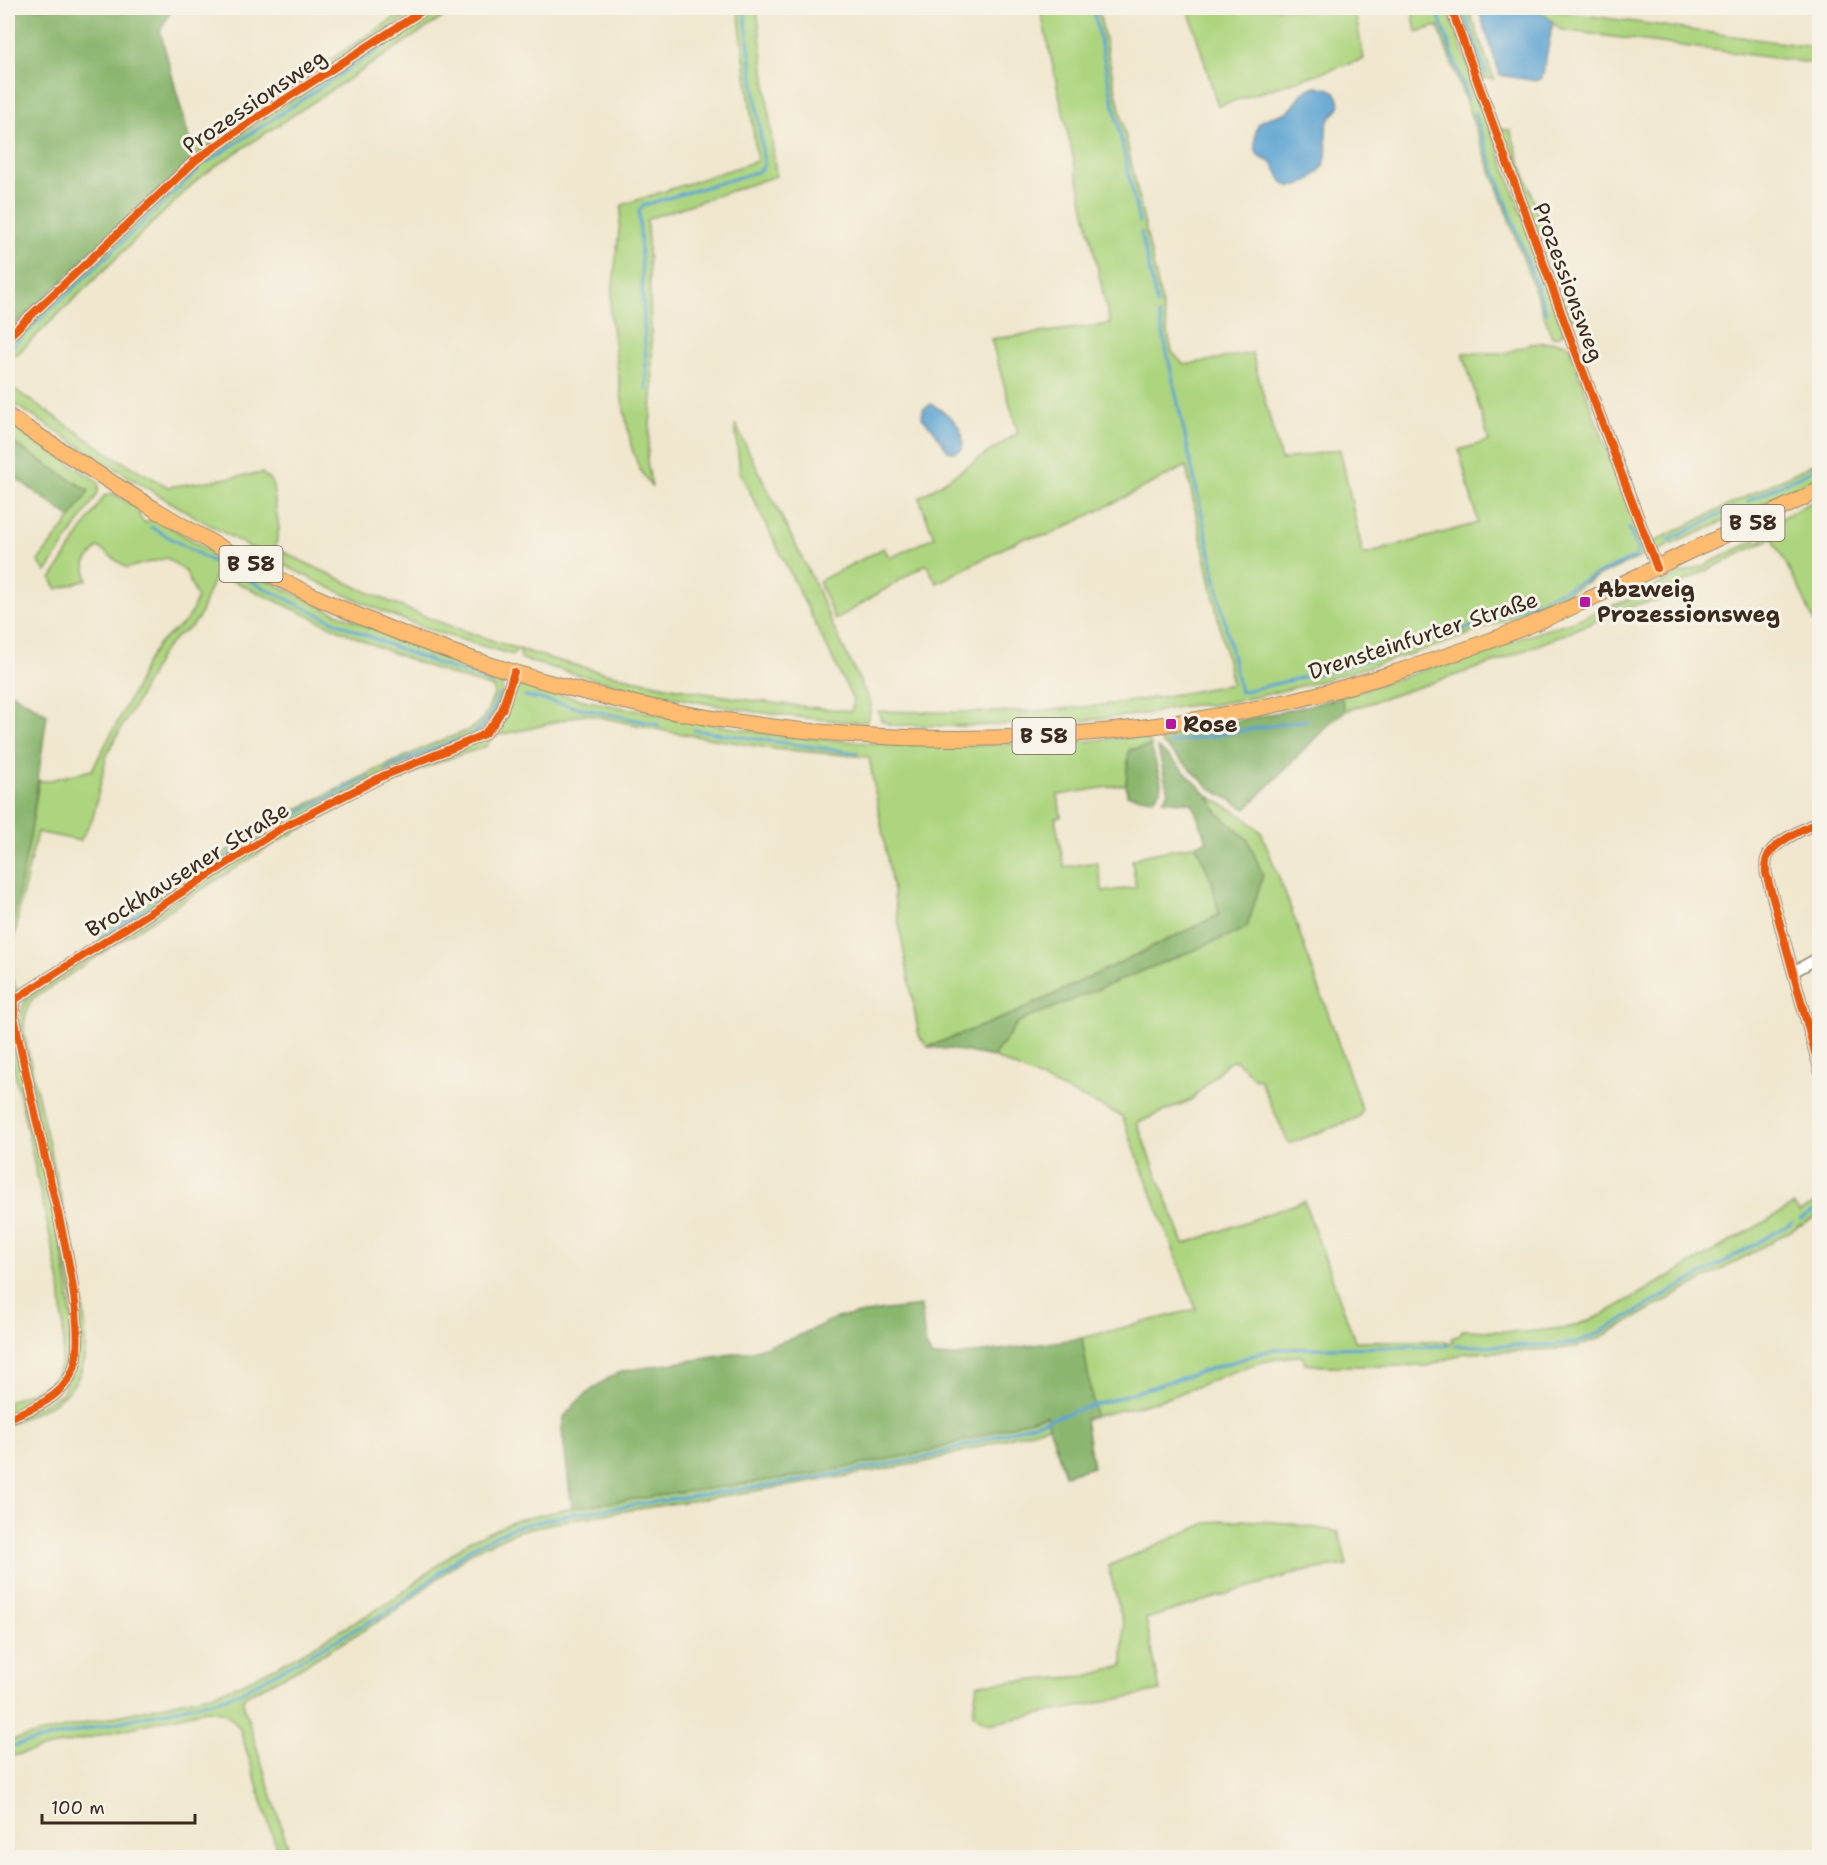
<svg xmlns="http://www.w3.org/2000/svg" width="1827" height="1865" font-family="'Shantell Sans',sans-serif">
<rect width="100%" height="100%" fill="#f7f3e8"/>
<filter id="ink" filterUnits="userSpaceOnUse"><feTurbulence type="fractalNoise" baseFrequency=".0167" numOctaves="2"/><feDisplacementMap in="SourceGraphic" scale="12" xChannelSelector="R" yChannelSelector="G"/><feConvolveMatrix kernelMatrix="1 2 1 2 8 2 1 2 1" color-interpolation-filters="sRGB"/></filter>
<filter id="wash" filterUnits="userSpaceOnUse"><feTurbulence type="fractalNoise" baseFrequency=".008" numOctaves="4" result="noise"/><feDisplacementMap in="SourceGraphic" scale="24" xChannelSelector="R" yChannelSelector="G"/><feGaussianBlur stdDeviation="1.35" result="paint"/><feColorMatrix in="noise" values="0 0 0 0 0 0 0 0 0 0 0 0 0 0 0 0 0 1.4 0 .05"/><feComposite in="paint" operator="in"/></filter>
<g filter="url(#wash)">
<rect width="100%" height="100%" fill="#f0e7ce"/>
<g fill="#add57f" stroke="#74804e" stroke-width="1.5">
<path d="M 410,8 L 421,8 L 194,157 L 192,149 Z"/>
<path d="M 431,8 L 457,8 L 220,163 L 198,179 L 8,363 L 8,344 L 198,162 Z"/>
<path d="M 738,8 L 757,8 L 776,176 L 647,219 L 653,386 L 647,462 L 652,487 L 640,470 L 632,449 L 622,400 L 610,312 L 622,205 L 757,161 Z"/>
<path d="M 1040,8 L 1098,8 L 1172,352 L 1184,365 L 1252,353 L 1281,460 L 1340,449 L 1363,555 L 1478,523 L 1459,450 L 1489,441 L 1463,353 L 1506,353 L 1530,344 L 1553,342 L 1568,344 L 1643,547 L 1644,556 L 1600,575 L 1556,599 L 1524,613 L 1442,644 L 1378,664 L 1313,683 L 1256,697 L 1211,705 L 1193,705 L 1166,709 L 1152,713 L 1062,723 L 962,726 L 890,725 L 881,720 L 878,711 C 939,712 1000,714 1061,709 C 1119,705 1176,695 1232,684 L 1186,466 L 1050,535 L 1023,538 L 937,583 L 926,564 L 835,620 L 819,581 L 884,548 L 890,558 L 934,537 L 919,498 L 1018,433 L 991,339 L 1110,324 Z"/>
<path d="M 1188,8 L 1354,8 L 1364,59 L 1218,106 Z"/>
<path d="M 1412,8 L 1447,8 L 1564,331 L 1559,336 L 1552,337 L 1438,26 L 1416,32 Z"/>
<path d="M 1456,8 L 1468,8 L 1494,79 L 1483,78 Z"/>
<path d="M 1537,8 L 1549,8 L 1557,11 L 1819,48 L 1819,64 L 1561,30 Z"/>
<path d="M 1499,129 L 1510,130 L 1563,290 L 1575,318 L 1568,319 Z"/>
<path d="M 8,385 L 116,458 L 168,487 L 262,473 L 272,482 L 279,529 L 275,548 C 341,580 408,613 479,636 C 600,678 725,701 852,711 L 853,700 L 740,472 L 735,424 L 815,584 L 831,622 L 871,704 L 869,718 L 865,722 C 831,722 797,717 764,713 C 681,701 601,682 521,659 L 520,650 L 517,649 L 513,655 C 466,641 419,628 375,608 C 244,552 127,477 8,400 Z"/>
<path d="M 8,423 L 97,481 L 99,486 L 97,495 L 46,572 L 38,561 L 71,518 L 88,491 L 8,440 Z"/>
<path d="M 1819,461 L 1819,476 L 1749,510 L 1657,551 L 1651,543 Z"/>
<path d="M 112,493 L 138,508 L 140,518 L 146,523 L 153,518 L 157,519 L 216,555 L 315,604 L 421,649 L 498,677 L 502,685 L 502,695 L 498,708 L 482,730 L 382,774 L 101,940 L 97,934 L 274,821 L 372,772 L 428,746 L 467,731 L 480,722 L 487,712 L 494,695 L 494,688 C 398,661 307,615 216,573 L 199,617 L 191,627 L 177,636 L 161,654 L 136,703 L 112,744 L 106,758 L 93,818 L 80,841 L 37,832 L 20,905 L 14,942 L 12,978 L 18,993 L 8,999 L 8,940 L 30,837 L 39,781 L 46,781 L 92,770 L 138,683 L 145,665 L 159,643 L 185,622 L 191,614 L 197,598 L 186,572 L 167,558 L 127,568 L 98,547 L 85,563 L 87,580 L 57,589 L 51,579 L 104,496 Z"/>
<path d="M 1819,498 L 1819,634 L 1800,590 L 1772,538 L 1687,580 L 1657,601 L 1638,604 L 1499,661 L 1345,711 L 1341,697 L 1579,619 L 1625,601 L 1678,575 L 1705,565 L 1756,540 L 1758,542 L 1763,540 L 1763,537 L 1785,516 Z"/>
<path d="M 520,685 L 588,701 L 703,723 L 782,736 L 871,743 L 964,745 L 1064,743 L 1144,736 L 1149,741 L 1151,746 L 1129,750 L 1126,784 L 1058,795 L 1061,817 L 1055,818 L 1064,867 L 1097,862 L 1103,892 L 1136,887 L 1132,860 L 1146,855 L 1196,845 L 1212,881 L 1219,915 L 1015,1013 L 928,1047 L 919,1036 L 869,757 L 776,749 L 671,732 L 585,714 L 533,728 L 497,735 L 490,740 L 487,746 L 434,764 L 386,785 L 283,838 L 137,930 L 32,999 C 26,1010 24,1019 24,1032 C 34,1080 45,1127 56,1175 C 66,1219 98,1334 80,1373 C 67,1404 36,1412 8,1424 L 8,1421 L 62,1394 L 81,1342 L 25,1054 C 22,1032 15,1016 28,996 L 281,832 L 383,780 L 484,737 L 498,727 L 515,687 Z"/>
<path d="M 1208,796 L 1243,816 L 1261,832 L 1290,906 L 1362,1110 L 1360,1115 L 1355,1119 L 1291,1143 L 1288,1142 L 1259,1078 L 1255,1079 L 1235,1060 L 1226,1064 L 1191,1100 L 1137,1123 L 1184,1244 L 1304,1201 L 1355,1341 L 1446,1341 L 1446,1344 L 1452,1343 L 1452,1338 L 1460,1335 L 1462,1330 L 1526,1332 L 1571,1327 L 1602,1315 L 1794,1205 L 1799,1212 L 1819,1201 L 1819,1215 L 1601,1337 L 1579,1346 L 1560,1349 L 1465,1353 L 1428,1366 L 1322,1366 L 1305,1364 L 1303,1356 C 1255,1357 1211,1383 1167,1398 C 1144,1406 1119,1410 1095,1416 L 1082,1338 L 1196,1309 L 1122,1116 L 993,1057 L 1018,1022 L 1247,928 L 1248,840 L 1218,813 Z"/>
<path d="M 8,1011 L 11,1016 C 32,1110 57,1203 69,1298 C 72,1321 79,1350 69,1371 C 59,1395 30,1404 8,1415 L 8,1402 C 21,1396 43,1388 53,1379 C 70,1362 61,1306 60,1283 L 8,1041 Z"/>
<path d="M 1048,1415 L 1049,1426 L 930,1461 L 807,1483 L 572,1519 L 518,1531 L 473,1551 L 396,1611 L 296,1670 L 245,1696 L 243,1701 L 245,1710 L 291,1857 L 279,1857 L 240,1729 C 227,1713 225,1711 205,1710 L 8,1757 L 8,1741 L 205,1696 L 239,1685 L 295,1657 L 390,1602 L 469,1541 L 517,1520 L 572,1508 L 806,1475 L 927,1452 Z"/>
<path d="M 1241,1520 L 1287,1523 L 1339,1532 L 1347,1565 L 1302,1571 L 1146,1619 L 1160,1691 L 988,1724 L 973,1714 L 977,1684 L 1087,1676 L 1123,1666 L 1124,1626 L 1108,1566 L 1209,1522 Z"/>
</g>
<g fill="#8ab66e" stroke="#627046" stroke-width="1.5">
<path d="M 8,8 L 172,8 L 160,31 L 194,157 L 8,332 Z"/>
<path d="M 8,440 L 89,491 L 71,518 L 8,472 Z"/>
<path d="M 8,691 L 47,714 L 30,837 L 9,941 Z"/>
<path d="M 1341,697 L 1345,711 L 1331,722 L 1246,809 L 1211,789 L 1180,759 L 1161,743 L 1160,739 L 1161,735 L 1165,732 C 1224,724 1283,713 1341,697 Z"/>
<path d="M 1151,746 L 1161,782 L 1160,790 L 1154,799 L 1127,795 L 1126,784 L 1129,750 Z"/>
<path d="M 1158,748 L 1177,764 L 1208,796 L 1218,813 L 1248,840 L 1263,875 L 1247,928 L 1018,1022 L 993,1057 L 957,1050 L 928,1047 L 1015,1013 L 1219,915 L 1212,881 L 1196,845 L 1207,841 L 1192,803 L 1163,800 L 1168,792 Z"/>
<path d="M 921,1306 L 925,1343 L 932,1357 L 957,1356 L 1082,1338 L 1095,1416 L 1085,1419 L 1093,1467 L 1065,1475 L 1049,1426 L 1047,1415 L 927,1452 L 806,1475 L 572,1508 L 562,1429 C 563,1424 563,1419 566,1415 C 575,1400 608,1376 624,1371 L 752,1351 L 796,1337 L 836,1318 L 877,1311 Z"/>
</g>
<g fill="#5ca3d2" stroke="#4c6678" stroke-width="1.5">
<path d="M 1478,8 L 1537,8 L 1553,22 L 1542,78 L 1537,81 L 1500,75 Z"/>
<path d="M 1314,87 C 1323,87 1333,87 1338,97 C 1344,110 1331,113 1327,124 C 1324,136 1329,149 1325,161 C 1320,174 1299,193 1285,184 C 1279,180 1278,170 1273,165 C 1269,160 1261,159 1258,155 C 1255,151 1255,145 1255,141 C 1256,111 1270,122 1288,111 C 1300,104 1294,94 1314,87 Z"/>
<path d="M 931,404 C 949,414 967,427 962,449 C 957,452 954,453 948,451 L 933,429 L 922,418 L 923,409 Z"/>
</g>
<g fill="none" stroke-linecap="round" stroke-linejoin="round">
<g stroke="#5ca3d2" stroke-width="3">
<path d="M 1093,8 L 1139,222"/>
<path d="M 1436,8 L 1468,99"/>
<path d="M 1463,8 L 1486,74"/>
<path d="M 1474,113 L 1546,312"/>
<path d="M 206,163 L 438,10 L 438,8"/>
<path d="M 1141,232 L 1157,305"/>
<path d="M 1159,315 L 1240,692 C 1340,670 1439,641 1534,603 C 1568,589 1600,572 1634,558 L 1637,555 L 1637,549 L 1629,528"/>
<path d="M 8,350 L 198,170"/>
<path d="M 647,390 L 639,210 L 644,205 L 757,172 L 763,167 L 764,163 L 744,8"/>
<path d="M 1748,501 L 1820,466"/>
<path d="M 151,527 C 221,568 293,604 368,636 C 408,654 450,668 492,683"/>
<path d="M 1668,541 L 1733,508"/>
<path d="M 525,696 L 659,725"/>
<path d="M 694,730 L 857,753"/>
<path d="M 466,737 C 485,727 492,714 499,695"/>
<path d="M 1170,743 L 1306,720"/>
<path d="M 386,769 L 418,755 L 460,739"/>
<path d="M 101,937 L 281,822 L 369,777"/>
<path d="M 1800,1219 L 1820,1208"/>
<path d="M 1455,1346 L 1557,1345 L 1578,1342 L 1599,1333 L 1792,1223"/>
<path d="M 8,1747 L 212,1701 L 241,1692 L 396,1607 L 472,1547 L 515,1527 L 571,1514 L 804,1480 L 928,1457 L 1274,1349 L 1448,1346"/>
</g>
</g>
</g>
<g filter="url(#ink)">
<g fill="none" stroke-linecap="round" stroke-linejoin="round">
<defs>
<g id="street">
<path d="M 1451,8 L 1570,337 L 1657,568"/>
<path d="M 8,337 L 196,160 L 256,118 L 427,8"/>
<path d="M 1820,821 C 1805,829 1772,842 1767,858 C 1765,862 1766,868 1766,873 L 1820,1071"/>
<path d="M 1793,972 L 1820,957"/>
<path d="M 8,1004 L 280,829 L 383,776 L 465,743 L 484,734 L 494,723 L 502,710 L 514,672"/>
<path d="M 8,1418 C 34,1408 59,1399 72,1373 C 92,1334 53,1195 43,1149 C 33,1105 23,1061 14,1016 L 15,1000"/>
</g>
<path id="primary" d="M 8,416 C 108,481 208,546 316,597 C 646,750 1035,783 1384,676 C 1433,661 1482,645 1530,625 C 1584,603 1636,577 1688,552 C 1732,532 1776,511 1820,490"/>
</defs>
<use href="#street" stroke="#968876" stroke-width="13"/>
<use href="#primary" stroke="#968876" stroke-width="17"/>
<use href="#street" stroke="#fff" stroke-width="10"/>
<use href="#primary" stroke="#febc70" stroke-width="15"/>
<defs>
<g id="cycleway">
<path d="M 1451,8 L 1570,337 L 1657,568"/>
<path d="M 8,337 L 196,160 L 256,118 L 427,8"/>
<path d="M 1820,821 C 1805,829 1772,842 1767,858 C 1765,862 1766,868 1766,873 L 1820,1071"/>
<path d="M 8,1004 L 280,829 L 383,776 L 465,743 L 484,734 L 494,723 L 502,710 L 514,672"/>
<path d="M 8,1418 C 34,1408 59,1399 72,1373 C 92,1334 53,1195 43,1149 C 33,1105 23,1061 14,1016 L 15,1000"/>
</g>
</defs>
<use href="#cycleway" stroke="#f7f3e8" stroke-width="11"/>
<use href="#cycleway" stroke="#e8590c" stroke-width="8"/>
</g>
</g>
<g fill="#b5179e" stroke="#f7f3e8" stroke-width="2">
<rect x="1579" y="596" width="12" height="12" rx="3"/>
<rect x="1165" y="718" width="12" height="12" rx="3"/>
</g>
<g text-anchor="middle" stroke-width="6" stroke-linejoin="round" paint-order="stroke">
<g fill="#f7f3e8" stroke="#73665b" stroke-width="1.5">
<rect x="1721.5" y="505" width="63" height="36" rx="4.5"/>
<rect x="219.5" y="546" width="63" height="36" rx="4.5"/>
<rect x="1012.5" y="718" width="63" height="36" rx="4.5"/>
</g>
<g font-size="21" font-weight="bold" fill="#3b2a1e">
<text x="1753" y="530">B 58</text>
<text x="251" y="571">B 58</text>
<text x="1044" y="743">B 58</text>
</g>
<g font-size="22" fill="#3b2a1e" stroke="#f7f3e8">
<text transform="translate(254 101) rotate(-34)" y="8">Prozessionsweg</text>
<text transform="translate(1569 282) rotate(70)" y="8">Prozessionsweg</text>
<text transform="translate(1423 635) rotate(-18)" y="8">Drensteinfurter Straße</text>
<text transform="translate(187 869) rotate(-32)" y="8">Brockhausener Straße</text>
</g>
<g font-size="22" font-weight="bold" fill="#3b2a1e" stroke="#f7f3e8" text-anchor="start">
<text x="1597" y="597">Abzweig<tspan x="1597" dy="25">Prozessionsweg</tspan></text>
<text x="1183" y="732">Rose</text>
</g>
</g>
<rect width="1827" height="1865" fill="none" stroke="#f7f3e8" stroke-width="30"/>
<path d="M42 1814v9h153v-9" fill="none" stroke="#3b2a1e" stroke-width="3"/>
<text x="51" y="1814" font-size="18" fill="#3b2a1e" stroke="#f7f3e8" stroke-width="4.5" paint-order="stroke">100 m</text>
</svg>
